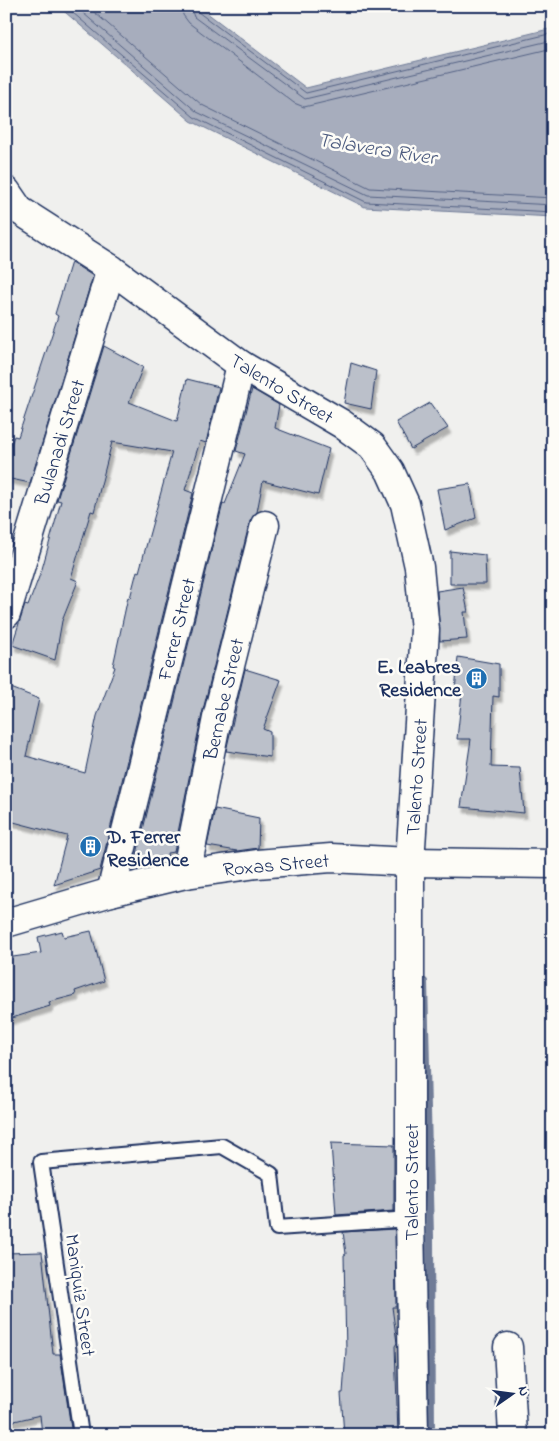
<svg xmlns="http://www.w3.org/2000/svg" width="559" height="1441" font-family="'Indie Flower',sans-serif">
<defs>
<filter id="shadow"><feDropShadow dx="3" dy="5.5" stdDeviation="1" flood-color="#0004"/></filter>
</defs>
<rect width="100%" height="100%" fill="#f0f0ee"/>
<filter id="ink" filterUnits="userSpaceOnUse"><feTurbulence type="fractalNoise" baseFrequency=".02" numOctaves="2"/><feDisplacementMap in="SourceGraphic" scale="10" xChannelSelector="R" yChannelSelector="G"/><feConvolveMatrix kernelMatrix="1 2 1 2 8 2 1 2 1" color-interpolation-filters="sRGB"/></filter>
<g filter="url(#ink)">
<path fill="#a7adbd" stroke="#6f7b97" d="M 58,6 L 198,6 L 306,88 L 553,28 L 553,217 L 365,207 L 191,121 Z"/>
<g fill="none" stroke-linecap="round" stroke-linejoin="round">
<g stroke="#536184" stroke-width="1">
<path d="M 65,6 L 194,117 L 366,202 L 553,212"/>
<path d="M 75,6 L 197,112 L 368,195 L 553,205"/>
<path d="M 87,6 L 202,105 L 370,188 L 553,198"/>
<path d="M 182,6 L 183,15 L 189,23 L 294,103 L 304,107 L 553,48"/>
<path d="M 190,6 L 194,17 L 305,99 L 553,40"/>
<path d="M 196,6 L 198,12 L 306,93 L 553,33"/>
</g>
<path stroke="#6f7b97" stroke-width="8" d="M 424,982 L 430,1236 L 431,1435"/>
</g>
<g fill="#bbc0ca" stroke="#1b2f5e" filter="url(#shadow)">
<path d="M 71,262 L 93,276 L 30,483 L 6,478 L 6,458 L 14,436 L 18,437 L 58,316 L 55,314 Z"/>
<path d="M 104,346 L 143,367 L 129,402 L 177,421 L 187,379 L 219,387 L 206,443 L 200,441 L 185,490 L 193,493 L 100,870 L 54,885 L 67,836 L 6,820 L 6,686 L 39,699 L 26,756 L 85,773 L 97,716 L 115,667 L 113,666 L 128,597 L 130,598 L 137,571 L 139,572 L 172,452 L 112,442 L 94,512 L 91,511 L 71,578 L 78,581 L 62,621 L 55,660 L 12,645 L 25,605 L 28,606 L 42,569 L 61,501 L 57,500 Z"/>
<path d="M 351,363 L 376,371 L 371,409 L 344,403 Z"/>
<path d="M 252,389 L 279,405 L 275,428 L 329,449 L 318,495 L 263,481 L 257,512 L 250,521 L 202,714 L 174,852 L 167,853 L 169,862 L 149,867 L 147,856 L 136,858 L 223,503 L 225,504 L 245,454 L 236,451 Z"/>
<path d="M 430,403 L 448,428 L 411,449 L 396,422 Z"/>
<path d="M 470,484 L 476,518 L 445,530 L 437,489 Z"/>
<path d="M 450,551 L 485,555 L 486,584 L 450,584 Z"/>
<path d="M 463,587 L 468,612 L 464,612 L 467,639 L 440,641 L 437,591 Z"/>
<path d="M 458,657 L 499,664 L 499,697 L 493,696 L 491,767 L 520,768 L 524,813 L 461,807 L 471,739 L 457,739 L 462,693 L 455,692 Z"/>
<path d="M 245,669 L 281,680 L 263,729 L 270,732 L 270,757 L 226,751 Z"/>
<path d="M 215,809 L 259,818 L 258,848 L 237,851 L 207,846 Z"/>
<path d="M 62,931 L 64,937 L 91,931 L 104,981 L 75,991 L 76,995 L 49,1002 L 50,1006 L 6,1020 L 6,958 L 41,953 L 38,937 Z"/>
<path d="M 331,1143 L 394,1145 L 394,1211 L 336,1215 Z"/>
<path d="M 395,1229 L 396,1307 L 392,1307 L 397,1343 L 395,1346 L 398,1435 L 344,1435 L 341,1393 L 343,1393 L 346,1351 L 344,1255 L 346,1254 L 343,1232 Z"/>
<path d="M 42,1252 L 53,1354 L 60,1354 L 72,1435 L 42,1435 L 40,1415 L 6,1423 L 6,1367 L 9,1366 L 6,1311 L 10,1311 L 6,1253 Z"/>
</g>
<g fill="none" stroke-linecap="round" stroke-linejoin="round">
<defs>
<path id="lane" d="M 81,1435 L 41,1162 L 222,1146 L 271,1174 L 277,1228 L 410,1219"/>
<g id="street">
<path d="M 6,191 L 19,210 L 111,269 L 241,365 L 342,424 L 372,446 L 390,471 L 405,504 L 419,567 L 425,630 L 410,862 L 410,1219 L 414,1435"/>
<path d="M 6,614 L 111,269"/>
<path d="M 186,874 L 217,718 L 265,525"/>
<path d="M 111,892 L 241,365"/>
<path d="M 6,923 L 111,892 L 186,874 L 257,864 L 331,858 L 410,862 L 553,864"/>
<path d="M 508,1347 L 513,1435"/>
</g>
</defs>
<use href="#lane" stroke="#1b2f5e" stroke-width="18"/>
<use href="#street" stroke="#1b2f5e" stroke-width="31"/>
<use href="#lane" stroke="#fdfcf7" stroke-width="14"/>
<use href="#street" stroke="#fdfcf7" stroke-width="28"/>
</g>
</g>
<defs>
<symbol id="building-disc" viewBox="-11 -11 22 22"><circle r="9.5" fill="#1f6fb2" stroke="#fdfcf7"/><path d="M-4-6H4V6H1V3H-1V6H-4ZM-2.5-4.3h1.7v1.8h-1.7ZM.8-4.3h1.7v1.8H.8ZM-2.5-1h1.7V.8h-1.7ZM.8-1h1.7V.8H.8Z" fill="#fff"/></symbol>
</defs>
<g fill-rule="evenodd">
<use href="#building-disc" x="464" y="666" width="25" height="25"/>
<use href="#building-disc" x="78" y="834" width="25" height="25"/>
</g>
<g text-anchor="middle" stroke-width="5" stroke-linejoin="round" paint-order="stroke">
<g font-size="20" fill="#1b2f5e" stroke="#fdfcf7">
<text transform="translate(282 388) rotate(31)" y="7">Talento Street</text>
<text transform="translate(59 442) rotate(-73)" y="7">Bulanadi Street</text>
<text transform="translate(176 629) rotate(-76)" y="7">Ferrer Street</text>
<text transform="translate(223 699) rotate(-77)" y="7">Bernabe Street</text>
<text transform="translate(416 777) rotate(-86)" y="7">Talento Street</text>
<text transform="translate(276 864) rotate(-5)" y="7">Roxas Street</text>
<text transform="translate(411 1182) rotate(-90)" y="7">Talento Street</text>
<text transform="translate(81 1295) rotate(82)" y="7">Maniquiz Street</text>
</g>
<g font-size="20" font-weight="bold" fill="#1b2f5e" stroke="#fdfcf7" text-anchor="end">
<text x="461" y="673">E. Leabres<tspan x="461" dy="23">Residence</tspan></text>
<text x="107" y="843" text-anchor="start">D. Ferrer<tspan x="107" dy="23">Residence</tspan></text>
</g>
<g font-size="21" font-style="italic" fill="#4c5b7f" stroke="#fdfcf7">
<text transform="translate(377 148) rotate(9)" y="7">Talavera River</text>
</g>
</g>
<rect width="559" height="1441" fill="none" stroke="#fdfcf7" stroke-width="25"/>
<rect x="12" y="12" width="534" height="1416" fill="none" stroke="#1b2f5e" stroke-width="2" filter="url(#ink)"/>
<g transform="translate(512 1394) rotate(76)" stroke="#fdfcf7" stroke-width="4" paint-order="stroke">
<path d="M0-4L9 19L0 12L-9 19Z" fill="#1b2f5e"/>
<text y="-8" font-size="14" font-weight="bold" text-anchor="middle" fill="#1b2f5e">N</text>
</g>
</svg>
